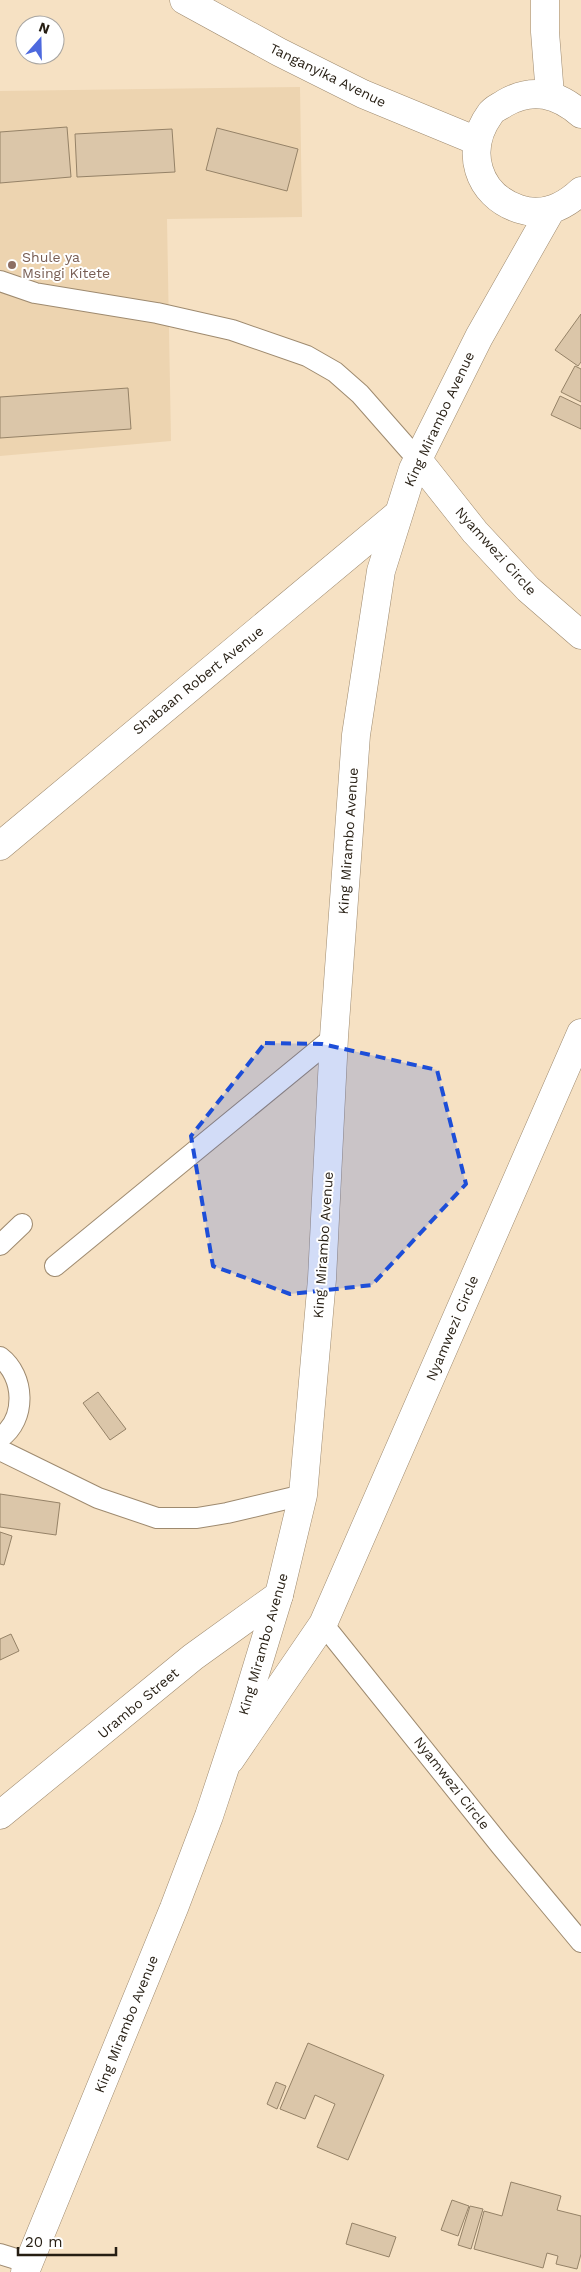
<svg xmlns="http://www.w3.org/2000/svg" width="581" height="2272" font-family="'Work Sans',sans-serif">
<rect width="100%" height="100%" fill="#f6e1c3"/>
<path fill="#edd4b0" d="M 300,87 L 302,217 L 167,219 L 171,441 L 0,456 L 0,91 Z"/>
<g fill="#dbc6a9" stroke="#958267">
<path d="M 67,127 L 71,177 L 0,183 L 0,132 Z"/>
<path d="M 217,128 L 298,149 L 287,191 L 206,170 Z"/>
<path d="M 172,129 L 175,172 L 77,177 L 75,134 Z"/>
<path d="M 581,314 L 581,362 L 578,366 L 555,350 Z"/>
<path d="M 575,366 L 581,369 L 581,402 L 561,392 Z"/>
<path d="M 128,388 L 131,429 L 0,438 L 0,397 Z"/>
<path d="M 560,396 L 581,406 L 581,429 L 551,415 Z"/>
<path d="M 98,1392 L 126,1429 L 110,1440 L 83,1403 Z"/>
<path d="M 0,1494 L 60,1503 L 56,1535 L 0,1527 Z"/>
<path d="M 0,1532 L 12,1536 L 4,1565 L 0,1564 Z"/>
<path d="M 11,1634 L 19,1651 L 0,1660 L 0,1639 Z"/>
<path d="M 308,2043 L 384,2075 L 348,2160 L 317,2147 L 335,2104 L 315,2095 L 305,2119 L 280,2109 Z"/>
<path d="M 276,2082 L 286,2086 L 277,2109 L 267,2104 Z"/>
<path d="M 511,2182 L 561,2196 L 557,2210 L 581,2216 L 581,2254 L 577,2269 L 556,2264 L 558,2256 L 547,2253 L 543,2268 L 474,2249 L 484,2211 L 502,2216 Z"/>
<path d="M 452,2200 L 469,2206 L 458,2236 L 441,2230 Z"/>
<path d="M 470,2206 L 483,2209 L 471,2249 L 458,2245 Z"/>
<path d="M 352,2223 L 396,2237 L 389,2257 L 346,2244 Z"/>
</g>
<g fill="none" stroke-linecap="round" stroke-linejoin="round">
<defs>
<g id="lane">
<path d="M 0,281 L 35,293 L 157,313 L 232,330 L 307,356 L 335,372 L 360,394 L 418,460"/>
<path d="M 0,1245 L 22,1224"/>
<path d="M 55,1266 L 334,1037"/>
<path d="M 0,1357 C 25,1376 27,1419 0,1438"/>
<path d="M 0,1450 L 98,1498 L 157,1518 L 197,1518 L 227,1513 L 303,1495"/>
<path d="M 323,1624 L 501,1846 L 581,1942"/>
<path d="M 0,2254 L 29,2263"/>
</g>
<g id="street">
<path d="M 418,460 L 475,532 L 528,589 L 581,635"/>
<path d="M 230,1760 L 323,1624 L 581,1033"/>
<path d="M 0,1815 L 193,1657 L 279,1595"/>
</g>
<g id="secondary">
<path d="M 184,0 L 279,52 L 363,94 L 477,141"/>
<path d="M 545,0 L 545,32 L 550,95"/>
<path d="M 581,114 C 558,94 533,87 505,103 C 501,106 493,109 490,114 C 464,150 477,195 519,209 C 542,217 564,207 581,191"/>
<path d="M 0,846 L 397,515"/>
<path d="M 25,2272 L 174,1908 L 209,1816 L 244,1710 L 279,1595 L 303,1495 L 322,1279 L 334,1037 L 356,735 L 381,571 L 413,469 L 479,337 L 551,210"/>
</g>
</defs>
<use href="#lane" stroke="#9e8a6f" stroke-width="22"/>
<use href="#street" stroke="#9e8a6f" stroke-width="29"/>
<use href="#secondary" stroke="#9e8a6f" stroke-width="29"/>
<use href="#lane" stroke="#fff" stroke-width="20"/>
<use href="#street" stroke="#fff" stroke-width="28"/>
<use href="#secondary" stroke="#fff" stroke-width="28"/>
</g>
<path fill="#1d4ed8" fill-opacity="0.2" stroke="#1d4ed8" stroke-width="4" stroke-dasharray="10 6" stroke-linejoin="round" d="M 265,1043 L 322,1044 L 437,1070 L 466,1184 L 372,1285 L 290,1294 L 213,1266 L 191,1136 Z"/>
<circle fill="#8d6e63" stroke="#fff" stroke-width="2" cx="12" cy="265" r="5"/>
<g text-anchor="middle" stroke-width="4" stroke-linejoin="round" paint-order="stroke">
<g font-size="14" fill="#261e13" stroke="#fff">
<text transform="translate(328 75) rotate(26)" y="5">Tanganyika Avenue</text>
<text transform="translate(439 419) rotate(-65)" y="5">King Mirambo Avenue</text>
<text transform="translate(496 551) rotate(48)" y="5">Nyamwezi Circle</text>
<text transform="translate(198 680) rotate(-39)" y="5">Shabaan Robert Avenue</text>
<text transform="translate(348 841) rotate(-86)" y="5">King Mirambo Avenue</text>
<text transform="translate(323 1245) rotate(-86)" y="5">King Mirambo Avenue</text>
<text transform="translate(452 1328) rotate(-67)" y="5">Nyamwezi Circle</text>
<text transform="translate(263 1644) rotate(-74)" y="5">King Mirambo Avenue</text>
<text transform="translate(138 1703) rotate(-40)" y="5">Urambo Street</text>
<text transform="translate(452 1783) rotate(52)" y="5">Nyamwezi Circle</text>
<text transform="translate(126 2024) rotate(-68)" y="5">King Mirambo Avenue</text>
</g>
<g font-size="14" fill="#785e54" stroke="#fff" text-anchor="start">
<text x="22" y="262">Shule ya<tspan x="22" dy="16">Msingi Kitete</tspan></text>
</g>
</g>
<g transform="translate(40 40) rotate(20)"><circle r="24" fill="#ffffff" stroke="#a8a5a1"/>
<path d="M0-4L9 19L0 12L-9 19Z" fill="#4d69de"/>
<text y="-8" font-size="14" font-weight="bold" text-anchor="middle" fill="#261e13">N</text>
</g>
<path d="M18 2247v8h98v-8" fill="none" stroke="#261e13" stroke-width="2.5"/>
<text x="25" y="2247" font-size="15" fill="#261e13" stroke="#ffffff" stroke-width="4" paint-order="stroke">20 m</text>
</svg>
